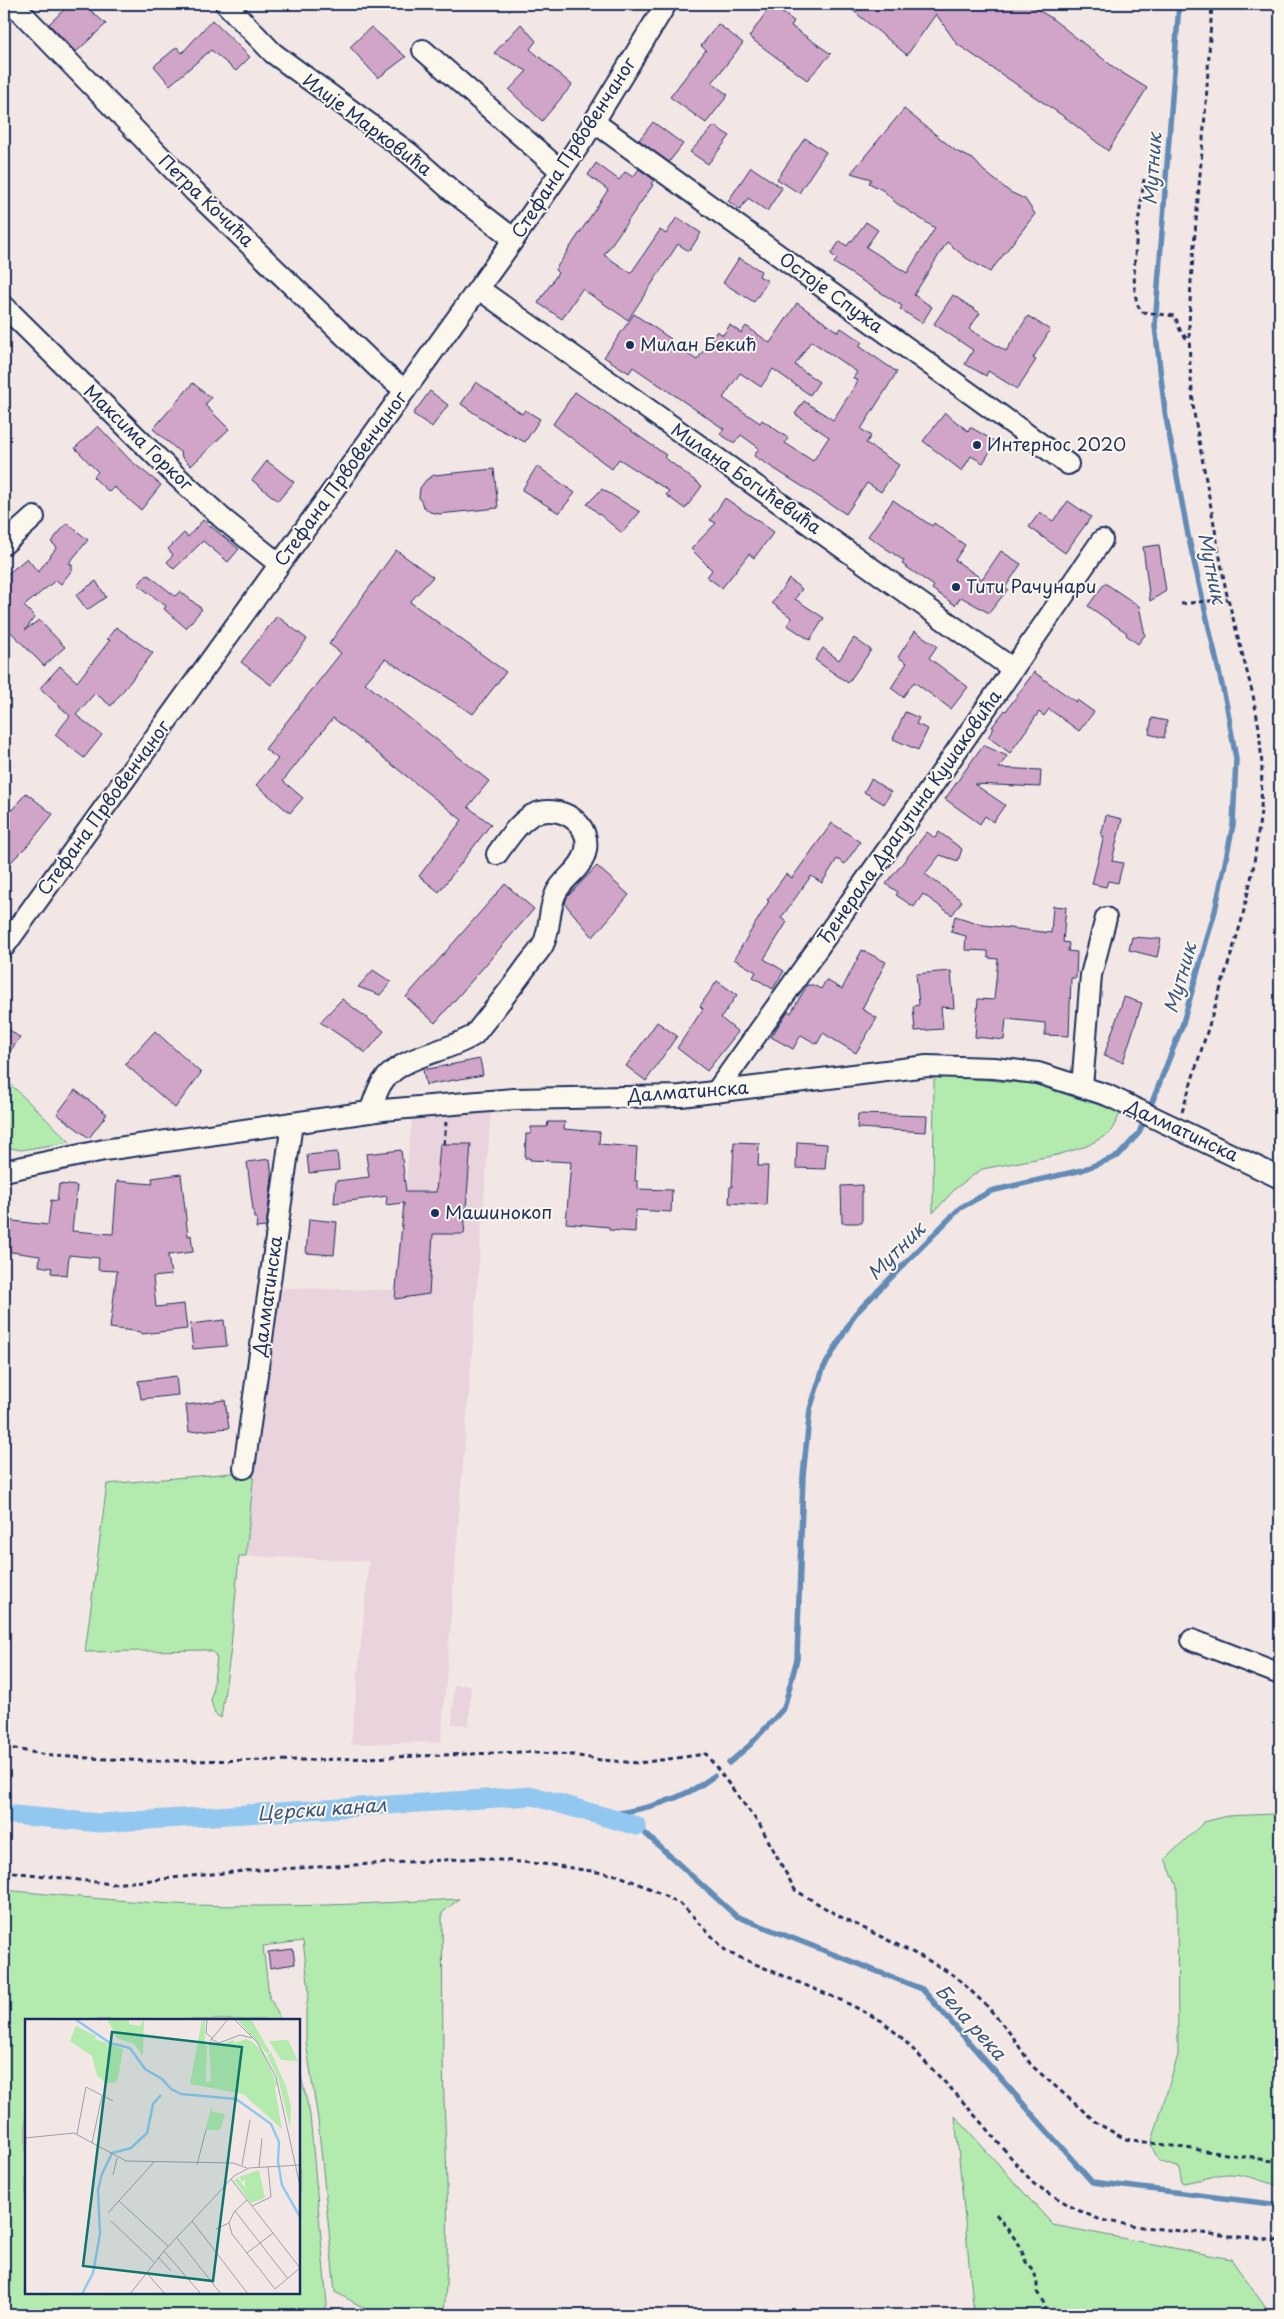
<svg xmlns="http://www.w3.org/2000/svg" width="1284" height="2319" font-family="'Playpen Sans',sans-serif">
<rect width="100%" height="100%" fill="#f3e7e5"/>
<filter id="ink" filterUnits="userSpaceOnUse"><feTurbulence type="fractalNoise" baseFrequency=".02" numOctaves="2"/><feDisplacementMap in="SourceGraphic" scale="10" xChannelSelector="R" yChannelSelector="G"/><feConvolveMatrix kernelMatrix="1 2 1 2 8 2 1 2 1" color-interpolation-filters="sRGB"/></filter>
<g filter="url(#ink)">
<g fill="#e9d3dc">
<path d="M 491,1111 L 441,1742 L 351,1744 L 369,1561 L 246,1556 L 269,1345 L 277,1288 L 395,1290 L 412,1119 Z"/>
<path d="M 454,1685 L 471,1685 L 469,1725 L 452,1724 Z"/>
</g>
<g fill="#b3ebae" stroke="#678d86">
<path d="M 940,1076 L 1033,1084 L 1121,1112 L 1110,1133 L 1087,1146 L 1057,1155 L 982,1169 L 956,1188 L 933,1213 L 934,1078 Z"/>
<path d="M 4,1078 L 70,1142 L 21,1150 L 4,1147 Z"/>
<path d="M 254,1471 L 246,1556 L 239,1556 L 231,1648 L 221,1718 L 215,1714 L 211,1701 L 217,1658 L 213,1652 L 205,1650 L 85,1652 L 107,1484 Z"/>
<path d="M 1274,1814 L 1280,1817 L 1280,2186 C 1263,2182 1247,2174 1229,2174 C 1214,2174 1198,2182 1182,2183 L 1179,2168 L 1159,2161 L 1151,2145 L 1178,2055 L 1177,1886 L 1165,1859 L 1204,1822 L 1227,1816 Z"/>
<path d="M 4,1890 C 67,1896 130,1902 193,1905 C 281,1908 370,1904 459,1899 L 442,1913 C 443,1975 442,2037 444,2099 C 447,2171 450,2243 444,2315 L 368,2315 L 366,2309 L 335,2292 L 318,2120 L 306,2042 L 306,2010 L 309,1991 L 303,1941 L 263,1946 L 269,1996 L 281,2020 L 26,2020 L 26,2293 L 299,2293 L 299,2068 L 310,2115 L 327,2305 L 322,2315 L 4,2315 Z"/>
<path d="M 955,2116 L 1053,2225 L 1231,2259 L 1271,2315 L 974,2315 Z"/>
</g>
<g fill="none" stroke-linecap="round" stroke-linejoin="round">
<g stroke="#628bb6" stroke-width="5.5">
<path d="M 1149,1110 L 1182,1026 L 1215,911 L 1233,825 L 1236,759 L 1227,707 L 1188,535 L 1165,412 L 1155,326 L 1179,4"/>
<path d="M 729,1763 L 750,1745 L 784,1708 L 797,1659 L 803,1476 L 810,1409 L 823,1369 L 855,1314 L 960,1208 L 991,1191 L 1082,1170 L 1118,1156 L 1139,1133 L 1145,1118"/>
<path d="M 603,1816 C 644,1809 680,1802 714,1776"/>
<path d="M 637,1826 L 736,1916 L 922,1989 L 1092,2182 L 1280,2205"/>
</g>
<path stroke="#92c8f0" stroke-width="19" d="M 4,1814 L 100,1823 L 533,1796 L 637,1826"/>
</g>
<g fill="#d1a5c7" stroke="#1b2f5e" fill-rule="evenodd">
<path d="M 70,4 L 83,4 L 106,24 L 76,52 L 49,24 Z"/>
<path d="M 845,4 L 1028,4 L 1050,17 L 1116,69 L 1147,88 L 1108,151 L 1066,118 L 957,44 L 936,14 L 907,55 Z"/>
<path d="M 771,5 L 794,21 L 791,26 L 831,54 L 807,80 L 749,37 Z"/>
<path d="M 212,20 L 250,57 L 236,71 L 211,50 L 170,85 L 154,66 L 177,47 L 182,53 Z"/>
<path d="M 521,24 L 536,41 L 530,49 L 572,85 L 542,121 L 509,90 L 527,71 L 494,53 Z"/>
<path d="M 718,24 L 743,43 L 712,83 L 728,95 L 706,123 L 670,97 L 706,50 L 701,46 Z"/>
<path d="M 371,27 L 406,57 L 378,78 L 350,47 Z"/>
<path d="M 904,109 L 956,151 L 973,159 L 984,171 L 1010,192 L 1025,199 L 1035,214 L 990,272 L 966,258 L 947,242 L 914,295 L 932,307 L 922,323 L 900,309 L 902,306 L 834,263 L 837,259 L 831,254 L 840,241 L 847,246 L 851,240 L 852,241 L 866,222 L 878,230 L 866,247 L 907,273 L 935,228 L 896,203 L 884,191 L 869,183 L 871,179 L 851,173 Z"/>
<path d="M 653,122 L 683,144 L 669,162 L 639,140 Z"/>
<path d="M 714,126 L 730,136 L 708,164 L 690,152 Z"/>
<path d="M 805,138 L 826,152 L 799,193 L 777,179 Z"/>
<path d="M 596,163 L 619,180 L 625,172 L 633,177 L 639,169 L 654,180 L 651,184 L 653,185 L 604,255 L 631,273 L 660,230 L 666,234 L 677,217 L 701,233 L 690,250 L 687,250 L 678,244 L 628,320 L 582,289 L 562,319 L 538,303 L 558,273 L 555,270 L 608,190 L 588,175 Z"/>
<path d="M 751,167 L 782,188 L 767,211 L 748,198 L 740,210 L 728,201 Z"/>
<path d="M 739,258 L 761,271 L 759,276 L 768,281 L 754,302 L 723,283 Z"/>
<path d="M 953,295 L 980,313 L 969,329 L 1006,351 L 1028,316 L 1050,330 L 1033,358 L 1036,360 L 1017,389 L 988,371 L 986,376 L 965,364 L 973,350 L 934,324 Z"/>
<path d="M 797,303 L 838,332 L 841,328 L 862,342 L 859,346 L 897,372 L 861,429 L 871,436 L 866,443 L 899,465 L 881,492 L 867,483 L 846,514 L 754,456 L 759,448 L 741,435 L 734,443 L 720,434 L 724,429 L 633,367 L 629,373 L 604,357 L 634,314 L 671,339 L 669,342 L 697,360 L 717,331 L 723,335 L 730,325 L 741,333 L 746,326 L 770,343 ZM 811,341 L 857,372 L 853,378 L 858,381 L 833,420 L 804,401 L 795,414 L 829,437 L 813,461 L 785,443 L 788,438 L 762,420 L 760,423 L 723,398 L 740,373 L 761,387 L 773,369 L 810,395 L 819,382 L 795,365 Z"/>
<path d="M 476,382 L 522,414 L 525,410 L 540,419 L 525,442 L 493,426 L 461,404 Z"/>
<path d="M 193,383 L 211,398 L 205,405 L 229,429 L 191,466 L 181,456 L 182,454 L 153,429 Z"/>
<path d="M 430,391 L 448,405 L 432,427 L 413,414 Z"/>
<path d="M 575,392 L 666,455 L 664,457 L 702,486 L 685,509 L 666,495 L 669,491 L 619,459 L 612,469 L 553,424 Z"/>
<path d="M 945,413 L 968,431 L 970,427 L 996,442 L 983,463 L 971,456 L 962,471 L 923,441 Z"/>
<path d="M 98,426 L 131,461 L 161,485 L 141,510 L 114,487 L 109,492 L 93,477 L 98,472 L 75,448 Z"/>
<path d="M 267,461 L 294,482 L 278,501 L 252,480 Z"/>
<path d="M 537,466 L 575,493 L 559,513 L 522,490 Z"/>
<path d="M 494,469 L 498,508 L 439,514 L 430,512 L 423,506 L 419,497 L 420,488 L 426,480 L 434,475 Z"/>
<path d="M 602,489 L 640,512 L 622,533 L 587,504 Z"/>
<path d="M 725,498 L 774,532 L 754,558 L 749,554 L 722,588 L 707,577 L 712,570 L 691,549 L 716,523 L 710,520 Z"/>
<path d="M 893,500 L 932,526 L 934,523 L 965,545 L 955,560 L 982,579 L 1001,551 L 1021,564 L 1005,588 L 1008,589 L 989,613 L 961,597 L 955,605 L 932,589 L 934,586 L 902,564 L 904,561 L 868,536 Z"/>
<path d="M 1068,501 L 1091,517 L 1065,553 L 1029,527 L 1040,512 L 1053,521 Z"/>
<path d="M 203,520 L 239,549 L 228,562 L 203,541 L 174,569 L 167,562 L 173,555 L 168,549 L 184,533 L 188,537 Z"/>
<path d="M 67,523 L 88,540 L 69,563 L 72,565 L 72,570 L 61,584 L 56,580 L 24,606 L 35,617 L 25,630 L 39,620 L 65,647 L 44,666 L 4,625 L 4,577 L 27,558 L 38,572 L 57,547 L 51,542 Z"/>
<path d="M 1159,545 L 1166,591 L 1150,601 L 1143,547 Z"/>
<path d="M 396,550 L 433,577 L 410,602 L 506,672 L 473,714 L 385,659 L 365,683 L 489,781 L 468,807 L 491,824 L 439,892 L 419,876 L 462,820 L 333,718 L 283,781 L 303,798 L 290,813 L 256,785 L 278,759 L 265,749 L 341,653 L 329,644 Z"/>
<path d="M 147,574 L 175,596 L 180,591 L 202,609 L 186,628 L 164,609 L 166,606 L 138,585 Z"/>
<path d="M 789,579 L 802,589 L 795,599 L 824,618 L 810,640 L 787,625 L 792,618 L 772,603 Z"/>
<path d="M 96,581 L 106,597 L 87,610 L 76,595 Z"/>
<path d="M 1105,583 L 1139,606 L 1145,635 L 1138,644 L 1126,635 L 1127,633 L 1088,606 Z"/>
<path d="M 277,616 L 307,639 L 271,685 L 241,662 Z"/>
<path d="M 116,627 L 153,653 L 111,706 L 95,693 L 76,715 L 102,735 L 84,758 L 55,735 L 70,716 L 40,688 L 60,666 L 77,682 L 110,640 L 107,639 Z"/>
<path d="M 915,631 L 937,646 L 929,658 L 968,687 L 951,709 L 914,682 L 903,697 L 891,688 L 907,663 L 898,657 Z"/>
<path d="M 854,638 L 871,650 L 848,683 L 815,660 L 823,648 L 839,660 Z"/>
<path d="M 1034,672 L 1076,702 L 1077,700 L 1094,712 L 1079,731 L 1049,709 L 1044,716 L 1039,712 L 1010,753 L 988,737 L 994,728 L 992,727 L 1005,710 L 1006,711 Z"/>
<path d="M 905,712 L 919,718 L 916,724 L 928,729 L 918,750 L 893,739 Z"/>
<path d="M 1152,718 L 1167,721 L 1164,738 L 1149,734 Z"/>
<path d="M 983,745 L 1007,756 L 999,768 L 1041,770 L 1040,787 L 974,784 L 1005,805 L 993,822 L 985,816 L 980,824 L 945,799 Z"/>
<path d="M 871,779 L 891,792 L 884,804 L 864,792 Z"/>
<path d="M 26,793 L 53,814 L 30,843 L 4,869 L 4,804 L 12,810 Z"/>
<path d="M 1106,815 L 1122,819 L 1112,861 L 1123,863 L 1118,883 L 1108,881 L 1106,887 L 1092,884 L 1104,836 L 1101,836 Z"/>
<path d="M 832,823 L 860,842 L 845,864 L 837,859 L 822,883 L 811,876 L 781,918 L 787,922 L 764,959 L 784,971 L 773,989 L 753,977 L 756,972 L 734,959 L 769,901 L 767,900 L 786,874 L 792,878 Z"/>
<path d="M 927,832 L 935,838 L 939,832 L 962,849 L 958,861 L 940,855 L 925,874 L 962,901 L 952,915 L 923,894 L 914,907 L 896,895 L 898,892 L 886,884 Z"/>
<path d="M 597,866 L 629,895 L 593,937 L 565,904 L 567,897 Z"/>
<path d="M 505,884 L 534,909 L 435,1023 L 406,997 Z"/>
<path d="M 1053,906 L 1066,907 L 1063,942 L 1069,943 L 1068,951 L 1077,952 L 1076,978 L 1071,978 L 1069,1036 L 1045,1035 L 1045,1023 L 1006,1019 L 1004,1040 L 975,1037 L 978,999 L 994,1000 L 998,959 L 988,958 L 988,951 L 965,950 L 966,936 L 951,932 L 955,916 L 984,925 L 1051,933 Z"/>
<path d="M 1132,937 L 1161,939 L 1157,957 L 1129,950 Z"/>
<path d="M 862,950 L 886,962 L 862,1009 L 877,1018 L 856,1053 L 823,1033 L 817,1044 L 801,1035 L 793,1049 L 771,1037 L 788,1011 L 791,1013 L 807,985 L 813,985 L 821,989 L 826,980 L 842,989 Z"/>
<path d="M 373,970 L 391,982 L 380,995 L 358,987 Z"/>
<path d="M 951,971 L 954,1008 L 941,1007 L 943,1029 L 915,1031 L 913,1006 L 919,1005 L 916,974 Z"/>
<path d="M 717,981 L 737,995 L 721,1018 L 738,1032 L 707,1071 L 677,1048 L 703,1009 L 700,1006 Z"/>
<path d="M 1124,997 L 1142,1003 L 1123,1062 L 1104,1056 Z"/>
<path d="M 342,999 L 384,1031 L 366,1053 L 320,1022 Z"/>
<path d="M 657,1022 L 677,1036 L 646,1081 L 626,1066 Z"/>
<path d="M 4,1025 L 20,1038 L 4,1059 Z"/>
<path d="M 155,1031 L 201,1073 L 175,1108 L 125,1064 Z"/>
<path d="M 480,1059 L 483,1075 L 426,1085 L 423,1070 Z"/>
<path d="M 75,1090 L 107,1114 L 89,1138 L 57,1114 Z"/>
<path d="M 858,1114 L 927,1116 L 926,1132 L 857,1128 Z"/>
<path d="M 548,1122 L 565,1122 L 564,1129 L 600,1132 L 599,1144 L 637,1147 L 635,1181 L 638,1181 L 638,1189 L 672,1190 L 671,1212 L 636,1210 L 635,1232 L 609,1230 L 609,1227 L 566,1223 L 571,1162 L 530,1160 L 530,1158 L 525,1158 L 526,1134 L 531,1134 L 531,1127 L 547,1127 Z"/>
<path d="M 734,1142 L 759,1143 L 758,1166 L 768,1166 L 766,1205 L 729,1203 L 730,1187 L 732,1187 Z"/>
<path d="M 797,1142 L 827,1144 L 825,1169 L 796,1168 Z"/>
<path d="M 440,1144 L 471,1144 L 464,1234 L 433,1234 L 429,1294 L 395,1299 L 404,1203 L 386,1205 L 387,1196 L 334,1203 L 336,1181 L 369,1177 L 366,1154 L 401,1150 L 406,1192 L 436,1192 Z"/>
<path d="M 337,1152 L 339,1170 L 309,1173 L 307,1155 Z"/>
<path d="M 270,1159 L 272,1177 L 266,1227 L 256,1228 L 257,1218 L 254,1218 L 247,1162 Z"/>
<path d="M 181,1174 L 188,1236 L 191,1235 L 193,1252 L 168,1255 L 171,1275 L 153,1277 L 156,1307 L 184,1304 L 187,1329 L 141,1334 L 141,1332 L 110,1328 L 117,1271 L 98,1270 L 99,1258 L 69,1255 L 67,1275 L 51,1273 L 52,1268 L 39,1266 L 40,1256 L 4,1251 L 4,1220 L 48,1225 L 51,1200 L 57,1201 L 59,1184 L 77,1186 L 72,1231 L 113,1234 L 117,1181 L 153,1184 L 152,1178 Z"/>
<path d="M 862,1185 L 862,1223 L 842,1223 L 841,1186 Z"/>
<path d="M 309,1219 L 337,1222 L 334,1255 L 306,1253 Z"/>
<path d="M 224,1320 L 227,1346 L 193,1349 L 190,1324 Z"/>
<path d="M 176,1376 L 178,1395 L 141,1399 L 138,1381 Z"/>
<path d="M 225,1400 L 229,1428 L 189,1432 L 186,1405 Z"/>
<path d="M 293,1949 L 295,1964 L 270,1968 L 268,1952 Z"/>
</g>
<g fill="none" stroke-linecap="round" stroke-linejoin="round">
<defs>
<g id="minor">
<path d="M 13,4 L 194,191 L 381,371 L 405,390"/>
<path d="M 226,4 L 273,53 L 409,153 L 452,191 L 514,239"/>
<path d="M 423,50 L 561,171"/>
<path d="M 594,122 L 1068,464"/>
<path d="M 479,289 L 1013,669"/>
<path d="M 4,306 L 171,471 L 223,519 L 279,564"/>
<path d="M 4,544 L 34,517"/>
<path d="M 4,947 L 514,239 L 584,138 L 666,4"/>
<path d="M 1082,1087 L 1091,975 L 1106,918"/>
<path d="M 716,1092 L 924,798 L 1102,540"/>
<path d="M 370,1112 C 374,1102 377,1088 384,1080 C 406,1054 446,1053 474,1035 C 492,1012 510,990 527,966 C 532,959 539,952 543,945 C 551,929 548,909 556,893 C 563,878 580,871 585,854 C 594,823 559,802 532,815 C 517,824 507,840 497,854"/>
<path d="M 4,1171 L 104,1150 L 383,1110 L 514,1099 L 681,1096 L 927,1066 L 994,1068 L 1038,1073 L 1107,1095 L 1280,1178"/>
<path d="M 244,1468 L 292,1123"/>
<path d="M 1192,1640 L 1280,1674"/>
</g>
</defs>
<use href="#minor" stroke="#1b2f5e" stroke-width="24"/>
<g stroke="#1b2f5e" stroke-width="3" stroke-dasharray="5 4" stroke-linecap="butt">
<path d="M 1144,179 C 1141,205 1125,296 1142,312 L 1175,316 L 1180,330 L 1189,342"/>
<path d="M 1181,604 L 1228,599"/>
<path d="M 1182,1112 L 1241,923 L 1253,870 L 1261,811 L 1262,765 L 1259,728 L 1253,695 L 1226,591 L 1194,413 L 1190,367 L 1189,326 L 1191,281 L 1206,103 L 1212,4"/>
<path d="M 444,1144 L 446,1122"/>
<path d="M 4,1747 L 52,1756 L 147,1761 L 314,1760 L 522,1752 L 573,1755 L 601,1760 L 639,1763 L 706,1754 L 760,1825 L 795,1890 L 837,1915 L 926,1959 L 955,1976 L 987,2006 L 1013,2037 L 1031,2065 L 1097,2123 L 1125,2139 L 1280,2162"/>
<path d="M 4,1871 L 112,1884 L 243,1871 L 479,1858 L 552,1865 L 617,1875 L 649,1888 L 682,1905 L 727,1952 L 845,2002 L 882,2021 L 903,2039 L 958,2096 L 1034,2184 L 1077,2210 L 1101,2220 L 1142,2227 L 1280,2241"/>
<path d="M 996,2214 L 1019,2244 L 1026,2262 L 1034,2271 L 1037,2282 L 1037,2292 L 1045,2305 L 1044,2315"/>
</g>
<use href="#minor" stroke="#fbf7ec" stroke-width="20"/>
</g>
</g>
<g fill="#1b2f5e" stroke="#fbf7ec" stroke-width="2">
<circle cx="630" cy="345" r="5"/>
<circle cx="977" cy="445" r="5"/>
<circle cx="956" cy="587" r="5"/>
<circle cx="435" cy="1213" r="5"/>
</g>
<g text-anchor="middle" stroke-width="4" stroke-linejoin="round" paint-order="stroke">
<g font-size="18" fill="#1b2f5e" stroke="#fbf7ec">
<text transform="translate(367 125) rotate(37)" y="6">Илије Марковића</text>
<text transform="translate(574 148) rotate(-57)" y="6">Стефана Првовенчаног</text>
<text transform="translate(206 201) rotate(44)" y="6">Петра Кочића</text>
<text transform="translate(831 293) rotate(36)" y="6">Остоје Спужа</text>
<text transform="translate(138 438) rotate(44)" y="6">Максима Горког</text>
<text transform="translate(341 479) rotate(-54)" y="6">Стефана Првовенчаног</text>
<text transform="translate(746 479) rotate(35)" y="6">Милана Богићевића</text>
<text transform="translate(104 808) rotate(-54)" y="6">Стефана Првовенчаног</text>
<text transform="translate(910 817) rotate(-55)" y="6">Ђенерала Драгутина Кушаковића</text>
<text transform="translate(688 1092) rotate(-4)" y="6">Далматинска</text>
<text transform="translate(1182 1131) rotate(25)" y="6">Далматинска</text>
<text transform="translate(268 1296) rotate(-82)" y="6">Далматинска</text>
</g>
<g font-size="18" fill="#1b2f5e" stroke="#fbf7ec" text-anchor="start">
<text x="640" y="351">Милан Бекић</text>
<text x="987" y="451">Интернос 2020</text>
<text x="966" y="593">Тити Рачунари</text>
<text x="445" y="1219">Машинокоп</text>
</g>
<g font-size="19" font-style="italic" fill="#395582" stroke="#fbf7ec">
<text transform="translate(1152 169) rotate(-86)" y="7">Мутник</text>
<text transform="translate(1212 568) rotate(78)" y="7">Мутник</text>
<text transform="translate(1180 978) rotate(-74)" y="7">Мутник</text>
<text transform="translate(896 1251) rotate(-45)" y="7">Мутник</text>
<text transform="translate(322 1809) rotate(-4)" y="7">Церски канал</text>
<text transform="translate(971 2022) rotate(48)" y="7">Бела река</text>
</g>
</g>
<g transform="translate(25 2019)">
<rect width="275" height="275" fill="#f3e7e5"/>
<path d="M 82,0 L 104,0 L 104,5 L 115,7 L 119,0 L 118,37 L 109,25 L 92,19 ZM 177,0 L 180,0 L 180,25 L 182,27 L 181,63 L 186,62 L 184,24 L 194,26 L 208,21 L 210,24 L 221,20 L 228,23 L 238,33 L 252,65 L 250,69 L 257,110 L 218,75 L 165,65 ZM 212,0 L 226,0 L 245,33 L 242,35 ZM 51,7 L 71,17 L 70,20 L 98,30 L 93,60 L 89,64 L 82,64 L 72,57 L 67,37 L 45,22 ZM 263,21 L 273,42 L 256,41 L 244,22 ZM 246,33 L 261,67 L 266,87 L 265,109 L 253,59 L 242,37 ZM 187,86 L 187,93 L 200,95 L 195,111 L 180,111 ZM 234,151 L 240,179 L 226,184 L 209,161 L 213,159 L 220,169 L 220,161 L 217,163 L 214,158 Z" fill="#b3ebae"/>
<path fill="none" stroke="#92c8f0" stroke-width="2.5" d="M 50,0 L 85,24 L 105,29 L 120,50 L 137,60 L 146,70M 146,70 L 156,75 L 211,80 L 246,105 L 254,123 L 253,143 L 257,166 L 275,198M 57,275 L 68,254 L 75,215 L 73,171 L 77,155 L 87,134 L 106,129 L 122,114 L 128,85 L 136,76"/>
<path fill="none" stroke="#9d9daf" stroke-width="1" d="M 182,0 L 181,14 L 187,19M 209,0 L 232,23 L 251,58 L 275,167M 186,20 L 194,24 L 215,16 L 227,19M 185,22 L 203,0M 52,115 L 61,68 L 88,82M 0,119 L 49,114 L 101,142 L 208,144 L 222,149M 67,124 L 77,77M 172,146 L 181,111M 217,146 L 225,101M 234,148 L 237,119M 88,156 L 92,139M 206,160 L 275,249 L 250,270M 94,182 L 143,227M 227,187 L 246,178 L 243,148M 210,192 L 263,260M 83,194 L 129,143M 86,202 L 129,243M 167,202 L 223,275M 204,204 L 207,215 L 250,270M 191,210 L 204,204 L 209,193 L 222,181M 152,219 L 196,275M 139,232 L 176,275M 222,234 L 248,214M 133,238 L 146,252M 121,253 L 140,275M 105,275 L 139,232 L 209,157 L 224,149 L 275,146"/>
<path fill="#0f766e" fill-opacity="0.15" stroke="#0f766e" stroke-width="2.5" d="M 87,13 L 217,28 L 188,262 L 58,247 Z"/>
<rect width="275" height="275" fill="none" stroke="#1b2f5e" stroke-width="2.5"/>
</g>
<rect width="1284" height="2319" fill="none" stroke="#fbf7ec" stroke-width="20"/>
<rect x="10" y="10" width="1264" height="2299" fill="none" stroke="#1b2f5e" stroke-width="2" filter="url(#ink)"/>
</svg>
